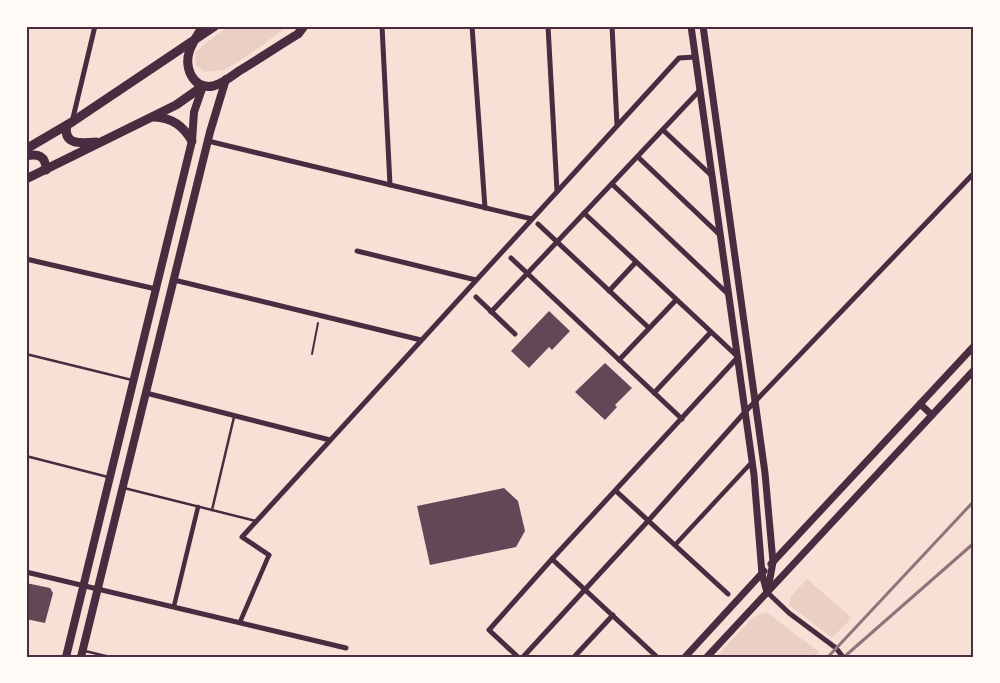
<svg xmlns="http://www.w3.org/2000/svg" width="1000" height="683" font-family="Ubuntu,sans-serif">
<rect width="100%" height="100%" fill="#f7e1d7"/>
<g fill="#ebcfc5">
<path d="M 229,26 L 288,26 L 256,50 L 225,70 L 205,72 L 196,65 L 195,53 L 206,43 Z"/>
<path d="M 807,579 L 852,618 L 832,638 L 789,605 L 791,596 Z"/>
<path d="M 766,612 L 819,652 L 815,657 L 716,657 L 753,617 Z"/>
</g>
<g fill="#644757">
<path d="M 549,311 L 570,331 L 552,350 L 549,347 L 529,368 L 511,351 Z"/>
<path d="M 605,363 L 632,388 L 615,405 L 617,407 L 605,420 L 575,392 Z"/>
<path d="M 504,488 L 518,501 L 525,531 L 516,547 L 430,565 L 417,506 Z"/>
<path d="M 26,583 L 50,588 L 53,593 L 45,623 L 26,619 Z"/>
</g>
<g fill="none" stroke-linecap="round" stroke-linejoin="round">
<path stroke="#4a2c40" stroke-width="2" d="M 312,354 L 318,323"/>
<g stroke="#4a2c40" stroke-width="2.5">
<path d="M 26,354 L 132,380"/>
<path d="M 26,456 L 108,477"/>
<path d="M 124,488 L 256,521"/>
<path d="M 212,510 L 234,417"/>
<path d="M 85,651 L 110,657"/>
</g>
<g stroke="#4a2c40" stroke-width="4.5">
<path d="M 675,545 L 752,462"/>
<path d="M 174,606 L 198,507"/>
<path d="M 240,622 L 269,555"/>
</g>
<g stroke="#4a2c40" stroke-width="5">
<path d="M 382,26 L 390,185"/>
<path d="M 472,26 L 485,208"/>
<path d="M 548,26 L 557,191"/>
<path d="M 612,26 L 617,125"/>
<path d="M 72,122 L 95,26"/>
<path d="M 663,130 L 713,177"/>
<path d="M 208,141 L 532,219"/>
<path d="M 638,157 L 721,236"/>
<path d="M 612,184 L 729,295"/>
<path d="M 538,224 L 649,328"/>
<path d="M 357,251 L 476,280"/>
<path d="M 511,258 L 682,419"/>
<path d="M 26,259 L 156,289"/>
<path d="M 174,280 L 421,340"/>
<path d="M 609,291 L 636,262"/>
<path d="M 476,297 L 515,334"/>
<path d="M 491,312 L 700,90"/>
<path d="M 619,360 L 676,300"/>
<path d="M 146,393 L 330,440"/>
<path d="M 654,393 L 711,332"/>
<path d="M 616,491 L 728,594"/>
<path d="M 269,555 L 242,537 L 679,58 L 695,57"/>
<path d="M 552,559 L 657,657"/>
<path d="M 26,572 L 346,648"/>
<path d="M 767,592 L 789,613 L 836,648 L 843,657"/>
<path d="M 518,657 L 489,630 L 552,559 L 738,357 L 584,213"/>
<path d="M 523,657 L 648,521 L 745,412 L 974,173"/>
<path d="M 574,657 L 613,615"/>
</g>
<g stroke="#4a2c40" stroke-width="7">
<path d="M 691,26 L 754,475 L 762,574 L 767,592"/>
<path d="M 703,26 L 765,473 L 773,562 L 768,589"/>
<path d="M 920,404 L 932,415"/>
<path d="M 771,564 L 974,346"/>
<path d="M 685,657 L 764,571"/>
<path d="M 707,657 L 974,370"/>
</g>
<g stroke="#4a2c40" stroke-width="8">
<path d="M 66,657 L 192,141 L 194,112 L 203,86"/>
<path d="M 81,657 L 210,132 L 226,79"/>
</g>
<g stroke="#4a2c40" stroke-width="9">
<path d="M 203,26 C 193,42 182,57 191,75 C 196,84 203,88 213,86 C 222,84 232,76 239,71 C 259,59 278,46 298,34 L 304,26"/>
<path d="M 154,117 C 173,118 183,126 192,141"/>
<path d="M 67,125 C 62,146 83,143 96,142"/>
<path d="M 26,149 L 72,122 L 215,26"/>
<path d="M 26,156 C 38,153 46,156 46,170"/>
<path d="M 26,179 L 176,105 L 203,86"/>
</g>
<g stroke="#8f747c" stroke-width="3">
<path d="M 828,657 L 974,501"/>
<path d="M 844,657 L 974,543"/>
</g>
</g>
<rect width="1000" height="683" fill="none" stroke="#fffaf5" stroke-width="55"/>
<rect x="28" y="28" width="944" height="628" fill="none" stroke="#4a2c40" stroke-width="2"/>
</svg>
